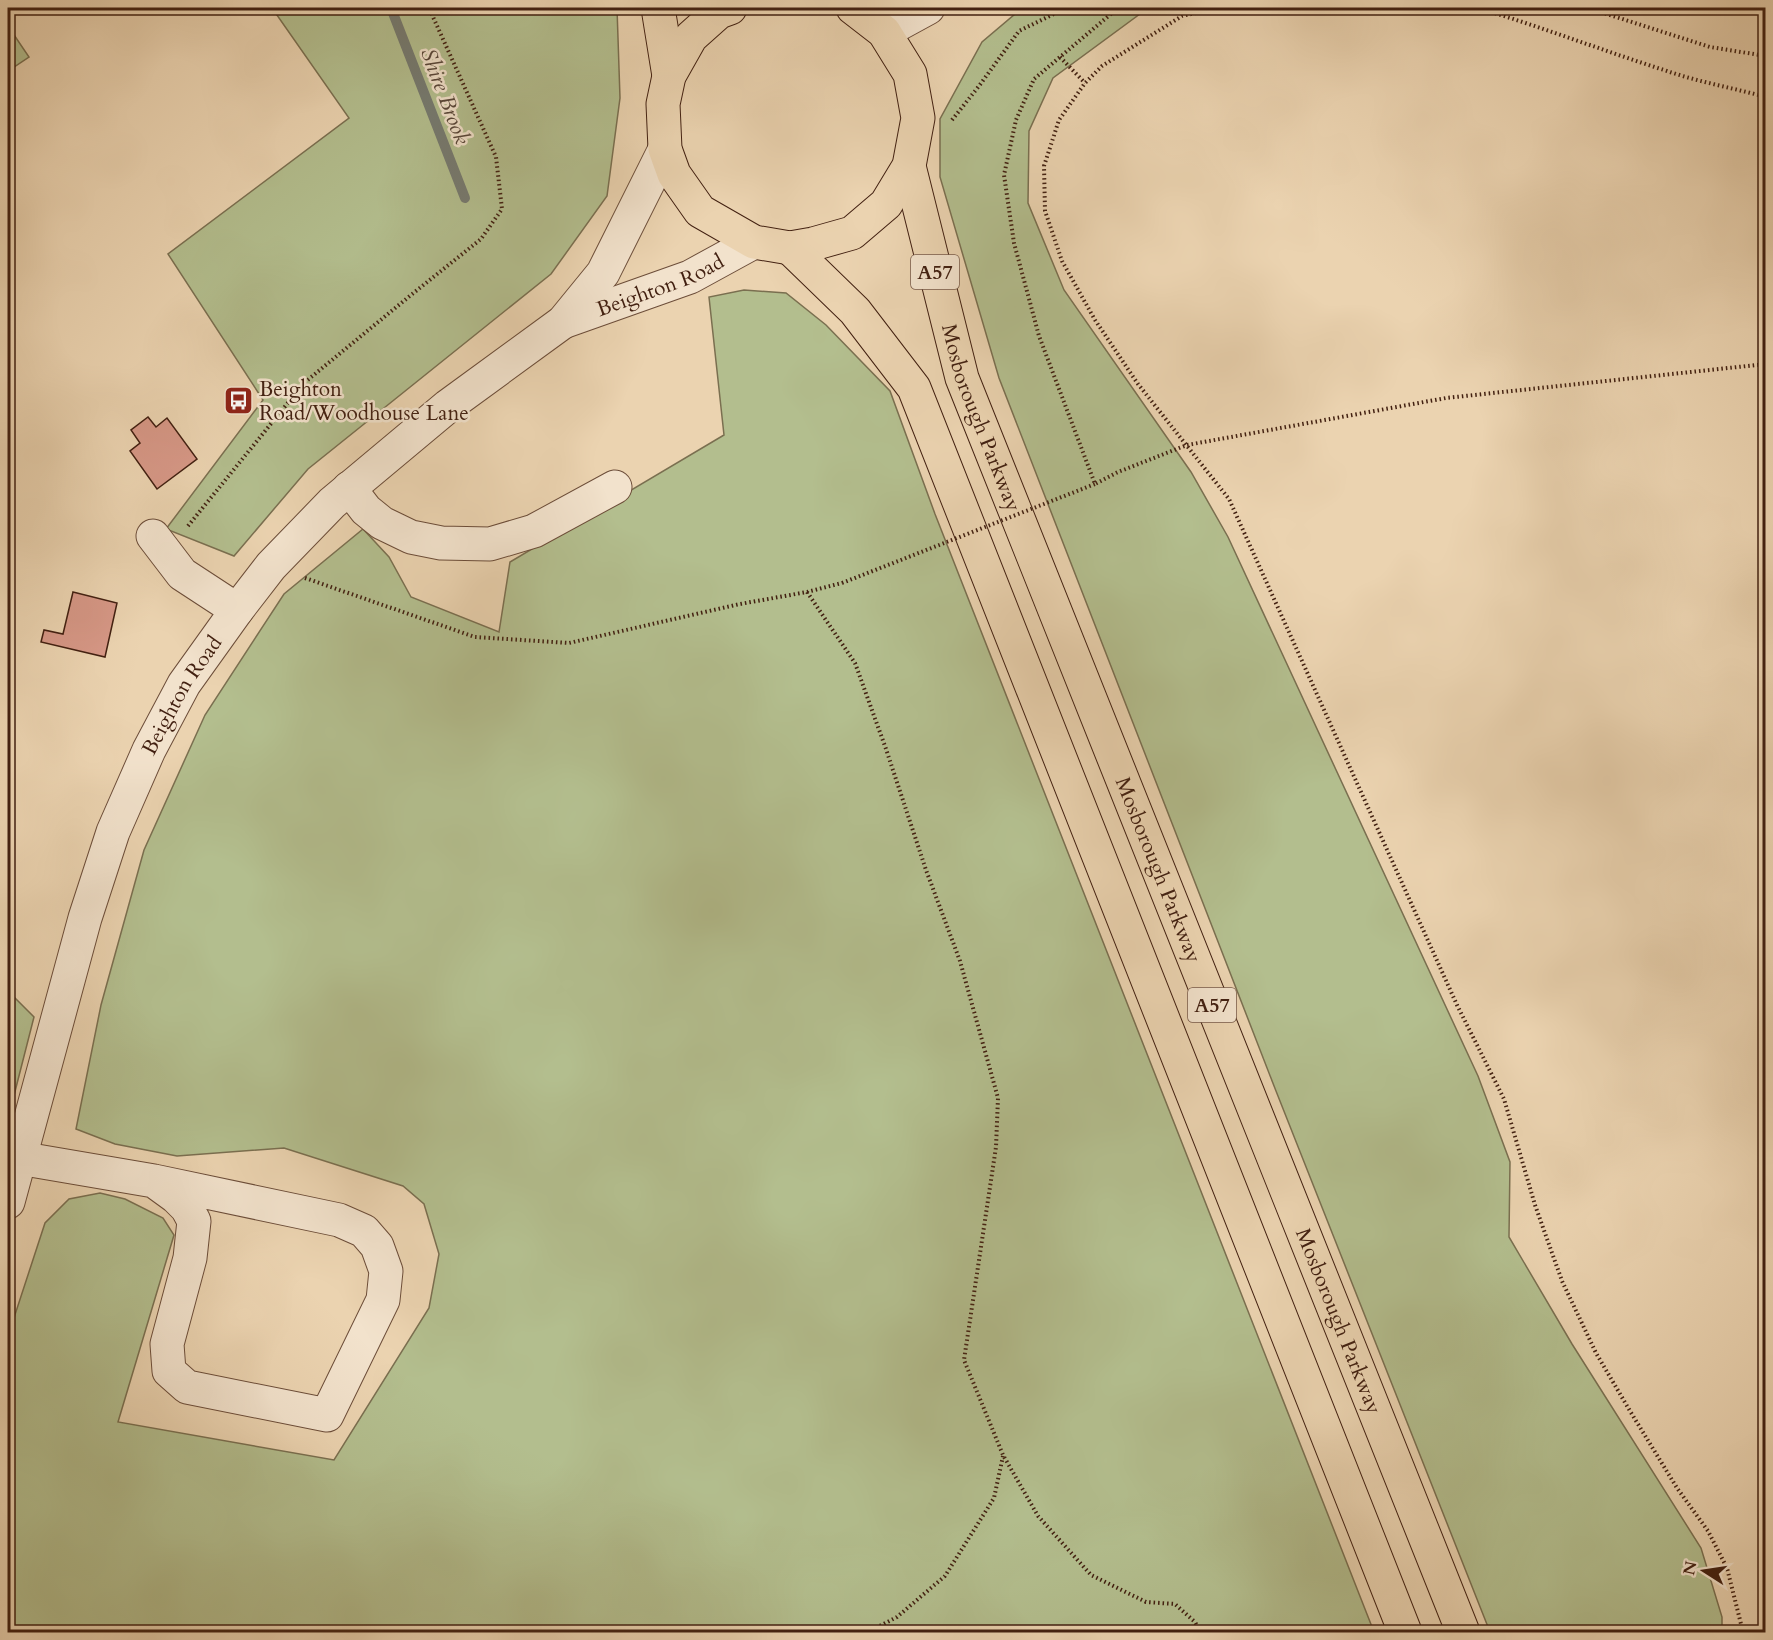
<svg xmlns="http://www.w3.org/2000/svg" width="1773" height="1640" font-family="Cardo,serif">
<rect width="100%" height="100%" fill="#ebd3b0"/>
<filter id="stains"><feTurbulence type="fractalNoise" baseFrequency=".00333" numOctaves="4"/><feColorMatrix values="0 0 0 0 .2 0 0 0 0 .09 0 0 0 0 .02 0 0 0 .5 -.17"/></filter>
<radialGradient id="worn" r=".72"><stop offset=".6" stop-color="#630" stop-opacity="0"/><stop offset="1" stop-color="#630" stop-opacity=".3"/></radialGradient>
<g fill="#b3be8e" stroke="#7a6f50" stroke-width="1.5">
<path d="M 272,8 L 617,8 L 620,98 L 607,196 L 551,274 L 308,469 L 234,556 L 166,529 L 263,400 L 168,254 L 349,118 Z"/>
<path d="M 1022,8 L 1148,8 L 1053,78 L 1029,131 L 1028,203 L 1064,290 L 1191,472 L 1228,537 L 1478,1076 L 1510,1162 L 1509,1237 L 1572,1344 L 1701,1548 L 1722,1617 L 1722,1632 L 1490,1632 L 1276,1091 L 999,378 L 940,177 L 940,119 L 982,42 Z"/>
<path d="M 8,26 L 29,57 L 8,71 Z"/>
<path d="M 744,290 L 786,293 L 826,325 L 890,391 L 935,514 L 1374,1632 L 8,1632 L 8,1336 L 45,1223 L 69,1199 L 100,1193 L 125,1199 L 163,1218 L 174,1235 L 118,1422 L 334,1460 L 429,1308 L 439,1254 L 424,1204 L 403,1186 L 284,1148 L 177,1156 L 115,1144 L 76,1129 L 101,1005 L 144,850 L 205,715 L 284,594 L 363,529 L 389,557 L 411,597 L 499,632 L 510,562 L 724,435 L 709,297 Z"/>
<path d="M 8,991 L 34,1017 L 8,1119 Z"/>
</g>
<g fill="none" stroke-linecap="round" stroke-linejoin="round">
<path stroke="#767b71" stroke-width="10" d="M 391,8 L 465,198"/>
</g>
<g fill="#d79887" stroke="#422011" stroke-width="1.5">
<path d="M 148,417 L 156,427 L 167,418 L 197,459 L 157,489 L 130,451 L 140,443 L 131,430 Z"/>
<path d="M 73,592 L 117,603 L 105,657 L 41,642 L 44,630 L 63,634 Z"/>
</g>
<g fill="none" stroke-linecap="round" stroke-linejoin="round">
<defs>
<g id="minor">
<path d="M 884,32 L 928,8"/>
<path id="s1" d="M 563,322 L 690,277 L 754,242"/>
<path d="M 349,488 L 366,510 L 382,523 L 411,537 L 441,543 L 490,544 L 534,531 L 615,487"/>
<path d="M 153,536 L 182,574 L 237,610"/>
<path d="M 19,1158 L 154,1181 L 339,1220 L 364,1231 L 377,1246 L 386,1271 L 383,1300 L 327,1415 L 187,1387 L 169,1371 L 167,1344 L 190,1258 L 194,1221 L 187,1208 L 176,1197 L 154,1181"/>
<path id="s2" d="M 8,1202 L 85,918 L 113,832 L 149,750 L 184,684 L 237,610 L 271,566 L 332,503 L 448,406 L 563,322 L 603,273 L 665,149"/>
</g>
<g id="highway">
<path d="M 658,8 L 669,76"/>
<path d="M 730,8 L 719,12 L 691,37 L 669,76 L 663,104 L 665,149 L 674,174 L 700,211 L 754,242 L 790,248 L 813,244 L 852,233 L 886,204 L 909,166 L 918,118 L 910,74 L 884,32 L 853,8"/>
<path id="s3" d="M 909,166 L 962,378 L 1463,1632"/>
<path d="M 790,248 L 855,311 L 914,388 L 1405,1632"/>
</g>
</defs>
<use href="#minor" stroke="#6c4d39" stroke-width="35"/>
<use href="#highway" stroke="#422011" stroke-width="35"/>
<g stroke="#422011" stroke-width="4" stroke-dasharray="1.5 3" stroke-linecap="butt">
<path d="M 1118,8 L 1034,79 L 1016,120 L 1004,175 L 1014,243 L 1039,336 L 1095,484 L 1118,472 L 1187,445 L 1446,398 L 1766,364"/>
<path d="M 1218,8 L 1182,16 L 1102,66 L 1085,83 L 1059,120 L 1044,166 L 1045,211 L 1062,261 L 1095,320 L 1138,384 L 1229,499 L 1457,1005 L 1504,1099 L 1535,1205 L 1562,1281 L 1596,1353 L 1630,1411 L 1677,1488 L 1708,1531 L 1727,1568 L 1743,1632"/>
<path d="M 1478,8 C 1542,27 1604,51 1667,71 C 1699,82 1733,88 1766,97"/>
<path d="M 1588,8 L 1710,47 L 1766,56"/>
<path d="M 1060,57 L 1085,83"/>
<path d="M 952,120 L 979,86 L 1019,31 L 1066,8"/>
<path d="M 188,526 L 304,383 L 411,295 L 481,239 L 502,209 L 496,157 L 429,8"/>
<path d="M 305,578 L 475,637 L 569,643 L 740,604 L 807,592 L 842,583"/>
<path d="M 807,592 L 855,663 L 886,749 L 926,870 L 960,961 L 998,1098 L 996,1147 L 964,1360 L 1003,1455 L 1038,1516 L 1091,1575 L 1146,1602 L 1175,1604 L 1195,1622 L 1200,1632"/>
<path d="M 868,1632 L 897,1617 L 945,1576 L 994,1498 L 1003,1456"/>
</g>
<use href="#minor" stroke="#f2e2cc" stroke-width="33"/>
<use href="#highway" stroke="#ebd3b0" stroke-width="33"/>
<path stroke="#422011" stroke-width="4" stroke-dasharray="1.5 3" stroke-linecap="butt" d="M 842,583 L 1095,484"/>
</g>
<defs>
<symbol id="bus-square" viewBox="-11 -11 22 22"><rect x="-9" y="-9" width="18" height="18" rx="4" fill="#8f2418" stroke="#f2e2cc"/><path d="M-5-6H5V4H4V6H2V4H-2V6H-4V4H-5ZM-3.5-4V0h7V-4ZM-3.5 1.2v1.5H-2V1.2ZM2 1.2v1.5H3.5V1.2Z" fill="#fff"/></symbol>
</defs>
<g fill-rule="evenodd">
<use href="#bus-square" x="222" y="384" width="33" height="33"/>
</g>
<g text-anchor="middle" stroke-width="5" stroke-linejoin="round" paint-order="stroke">
<g fill="#f2e2cc" stroke="#775a49" stroke-width="1.5">
<rect x="911" y="255" width="48" height="34" rx="4.5"/>
<rect x="1188" y="988" width="48" height="34" rx="4.5"/>
</g>
<g font-size="20" font-weight="bold" fill="#422011">
<text x="935" y="279">A57</text>
<text x="1212" y="1012">A57</text>
</g>
<g font-size="21" fill="#422011" stroke="#f2e2cc">
<text dy="7" stroke="none"><textPath href="#s1" startOffset="104">Beighton Road</textPath></text>
<text dy="7" stroke="none"><textPath href="#s3" startOffset="262">Mosborough Parkway</textPath></text>
<text dy="7" stroke="none"><textPath href="#s2" startOffset="538">Beighton Road</textPath></text>
<text dy="7" stroke="none"><textPath href="#s3" startOffset="748">Mosborough Parkway</textPath></text>
<text dy="7" stroke="none"><textPath href="#s3" startOffset="1234">Mosborough Parkway</textPath></text>
</g>
<g font-size="21" fill="#422011" stroke="#f2e2cc" text-anchor="start">
<text x="259" y="396">Beighton<tspan x="259" dy="24">Road/Woodhouse Lane</tspan></text>
</g>
<g font-size="22" font-style="italic" fill="#584639" stroke="#f2e2cc">
<text transform="translate(446 96) rotate(69)" y="8">Shire Brook</text>
</g>
</g>
<rect width="1773" height="1640" fill="none" stroke="#ebd3b0" stroke-width="30"/>
<rect x="9" y="9" width="1755" height="1622" fill="none" stroke="#422011" stroke-width="3"/>
<rect x="15" y="15" width="1743" height="1610" fill="none" stroke="#422011" stroke-width="1.5"/>
<g transform="translate(1704 1571) rotate(282)" stroke="#f2e2cc" stroke-width="4.5" paint-order="stroke">
<path d="M0-4.5L10 22L0 15L-10 22Z" fill="#422011"/>
<text y="-9" font-size="16" font-weight="bold" text-anchor="middle" fill="#422011">N</text>
</g>
<rect width="100%" height="100%" filter="url(#stains)"/>
<rect width="100%" height="100%" fill="url(#worn)"/>
</svg>
